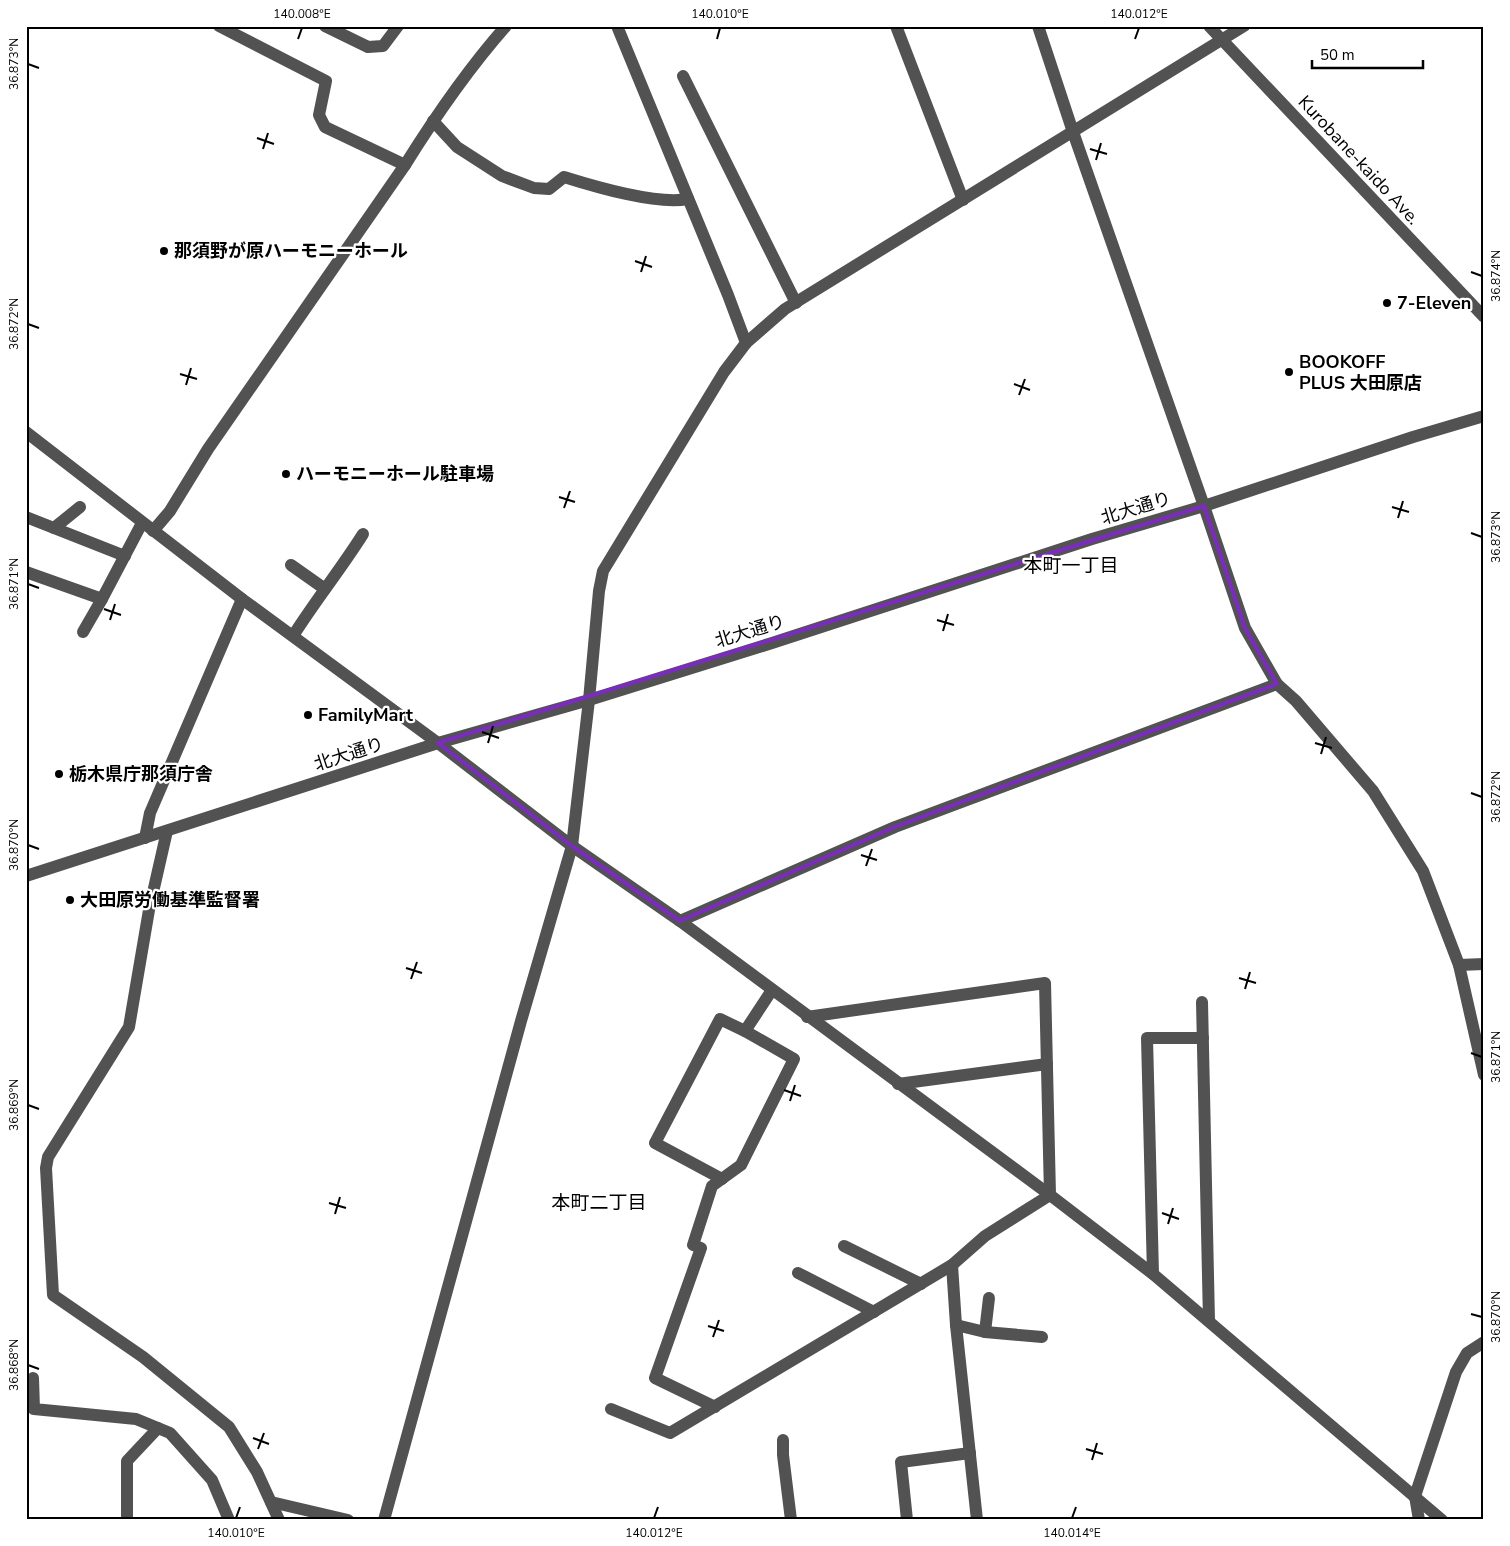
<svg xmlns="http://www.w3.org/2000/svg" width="1510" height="1546" font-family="'Nunito Sans','Noto Sans JP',sans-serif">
<rect width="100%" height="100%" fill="#fff"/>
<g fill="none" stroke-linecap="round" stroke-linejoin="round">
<g stroke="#525252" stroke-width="12">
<path d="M 219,26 L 326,81 L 319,115 L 325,127 L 405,165"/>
<path d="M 325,26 L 368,47 L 383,46 L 398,26"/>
<path d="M 617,26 L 728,295 L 746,343"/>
<path d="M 896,26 L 963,200"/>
<path d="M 1038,26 L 1073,132 L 1204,506 L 1245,628 L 1277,684 L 1296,701 L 1373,791 L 1423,871 L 1459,965 L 1484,1075"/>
<path d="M 1209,26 L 1484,317"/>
<path d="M 683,76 L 796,303"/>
<path d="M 433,121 L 457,147 L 502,176 L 534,188 L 549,189 L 564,177 C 596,187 656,205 688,199"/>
<path d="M 26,432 L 242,599 L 438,743 L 572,846 L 680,921 L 1050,1195 L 1153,1274 L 1442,1520"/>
<path d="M 26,517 L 125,556"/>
<path d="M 54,528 L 80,507"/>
<path d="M 153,531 L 170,511 L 208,449 L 405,165 C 435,117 468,69 506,26"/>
<path d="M 291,565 L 325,589"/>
<path d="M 26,572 L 102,599 L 142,523"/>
<path d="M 83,632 L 102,599"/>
<path d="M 293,636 C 315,601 341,569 363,534"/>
<path d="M 167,831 L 149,910 L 129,1027 L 48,1157 L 46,1168 L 53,1295 L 143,1357 L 229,1427 L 257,1472 L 279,1520"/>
<path d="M 145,838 L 150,813 L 242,599"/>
<path d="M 26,876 L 438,743 L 589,700 L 772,643 L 1092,539 L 1204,506 L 1413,437 L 1484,416"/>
<path d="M 680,921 L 895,827 L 1277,684"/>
<path d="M 1459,965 L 1484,964"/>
<path d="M 1202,1002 L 1209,1321"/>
<path d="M 898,1084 L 1047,1064"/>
<path d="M 722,1179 L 655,1143 L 720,1019 L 745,1031"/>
<path d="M 844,1246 L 921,1284"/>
<path d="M 952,1265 L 956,1325 L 977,1520"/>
<path d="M 798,1273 L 874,1312"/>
<path d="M 1153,1274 L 1147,1038 L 1203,1038"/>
<path d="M 956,1325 L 985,1332 L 1042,1337"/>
<path d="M 985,1332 L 989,1298"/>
<path d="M 33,1378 L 34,1409 L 136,1419 L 170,1433 L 212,1480 L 229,1520"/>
<path d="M 715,1407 L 655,1378 L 701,1248 L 693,1245 L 712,1186 L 741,1165 L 794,1059 L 745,1031 L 772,990"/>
<path d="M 611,1409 L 670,1433 L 952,1265 L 985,1236 L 1050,1195 L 1045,983 L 807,1017"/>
<path d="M 783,1440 L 783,1455 L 791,1520"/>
<path d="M 271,1502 L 348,1520"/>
<path d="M 127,1520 L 127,1461 L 158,1428"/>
<path d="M 384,1520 L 521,1021 L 572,846 L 589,700 L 599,591 L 603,571 L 724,372 L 746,343 L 785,309 L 1244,26"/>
<path d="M 907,1520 L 901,1462 L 970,1453"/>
<path d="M 1419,1520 L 1415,1496 L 1456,1372 L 1467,1353 L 1484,1342"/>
</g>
</g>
<path fill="none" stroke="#7b2cbf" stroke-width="4" stroke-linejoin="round" d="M 1204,506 L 1245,628 L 1277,684 L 895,827 L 680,921 L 572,846 L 438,743 Z"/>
<path fill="none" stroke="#000" stroke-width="2" d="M 298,39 L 302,28M 717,39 L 720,28M 1135,39 L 1139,28M 28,64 L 39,68M 257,138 L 274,144M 263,149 L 268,133M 1090,149 L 1107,154M 1096,160 L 1101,143M 635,261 L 652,267M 641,272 L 646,256M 1471,272 L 1482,276M 28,324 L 39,328M 180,374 L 197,379M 1014,384 L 1030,390M 186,385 L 191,368M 1019,395 L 1025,379M 559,497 L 575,502M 1392,507 L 1409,512M 564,508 L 570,491M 1398,518 L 1403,501M 1471,533 L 1482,537M 28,584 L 39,588M 104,609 L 121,615M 110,620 L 115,604M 937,620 L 954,625M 943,631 L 948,614M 482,732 L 499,738M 488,743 L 493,726M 1315,743 L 1332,748M 1321,754 L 1326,737M 1471,793 L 1482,797M 28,845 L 39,849M 861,855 L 877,860M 866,866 L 872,849M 406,968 L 422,973M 1239,978 L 1256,983M 411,979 L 417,962M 1245,989 L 1250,972M 1471,1053 L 1482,1057M 784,1090 L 801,1096M 790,1101 L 795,1085M 28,1105 L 39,1109M 329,1203 L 346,1208M 1162,1213 L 1179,1219M 335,1214 L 340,1197M 1168,1224 L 1173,1208M 1471,1314 L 1482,1317M 708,1326 L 724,1331M 713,1337 L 719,1320M 28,1365 L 39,1369M 253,1438 L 269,1444M 258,1449 L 264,1433M 1086,1449 L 1103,1454M 1092,1460 L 1097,1443M 236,1518 L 240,1507M 654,1518 L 658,1507M 1072,1518 L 1076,1507"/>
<g fill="#000" stroke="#fff" stroke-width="2">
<circle cx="164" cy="251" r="5"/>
<circle cx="1387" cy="303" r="5"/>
<circle cx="1289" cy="372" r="5"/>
<circle cx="286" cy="474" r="5"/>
<circle cx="308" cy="715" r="5"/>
<circle cx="59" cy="774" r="5"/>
<circle cx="70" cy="900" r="5"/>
</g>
<g text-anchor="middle" stroke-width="4.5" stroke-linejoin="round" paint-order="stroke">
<g font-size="18" fill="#000" stroke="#fff">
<text transform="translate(1359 160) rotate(47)" y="6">Kurobane-kaido Ave.</text>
<text transform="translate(1136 508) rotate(-17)" y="6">北大通り</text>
<text transform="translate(750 631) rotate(-17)" y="6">北大通り</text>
<text transform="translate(349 754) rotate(-18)" y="6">北大通り</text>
</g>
<g font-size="18" font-weight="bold" fill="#000" stroke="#fff" text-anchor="start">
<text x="174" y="257">那須野が原ハーモニーホール</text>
<text x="1397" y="309">7-Eleven</text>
<text x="1299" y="368">BOOKOFF<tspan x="1299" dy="21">PLUS 大田原店</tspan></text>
<text x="296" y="480">ハーモニーホール駐車場</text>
<text x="318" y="721">FamilyMart</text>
<text x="69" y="780">栃木県庁那須庁舎</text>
<text x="80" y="906">大田原労働基準監督署</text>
</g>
<g font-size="19" fill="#000" stroke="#fff">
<text x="1071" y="572">本町一丁目</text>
<text x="599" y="1209">本町二丁目</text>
</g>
</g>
<rect width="1510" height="1546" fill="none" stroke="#ffffff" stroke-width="55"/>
<path d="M1312 60v8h111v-8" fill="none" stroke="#000000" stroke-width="2.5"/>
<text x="1320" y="60" font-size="15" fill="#000000" stroke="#ffffff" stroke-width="4" paint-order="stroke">50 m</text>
<rect x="28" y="28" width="1454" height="1490" fill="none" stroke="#000" stroke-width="2"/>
<g font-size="12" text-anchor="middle" fill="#000">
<text x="302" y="18">140.008°E</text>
<text x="720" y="18">140.010°E</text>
<text x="1139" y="18">140.012°E</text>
<text transform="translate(14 64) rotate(-90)" y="4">36.873°N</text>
<text transform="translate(1496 276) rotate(-90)" y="4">36.874°N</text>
<text transform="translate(14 324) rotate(-90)" y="4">36.872°N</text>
<text transform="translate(1496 537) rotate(-90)" y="4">36.873°N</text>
<text transform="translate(14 584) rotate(-90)" y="4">36.871°N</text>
<text transform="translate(1496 797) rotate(-90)" y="4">36.872°N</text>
<text transform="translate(14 845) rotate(-90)" y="4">36.870°N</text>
<text transform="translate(1496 1057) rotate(-90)" y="4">36.871°N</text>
<text transform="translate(14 1105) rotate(-90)" y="4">36.869°N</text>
<text transform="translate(1496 1317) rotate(-90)" y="4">36.870°N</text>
<text transform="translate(14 1365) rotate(-90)" y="4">36.868°N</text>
<text x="236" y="1537">140.010°E</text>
<text x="654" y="1537">140.012°E</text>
<text x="1072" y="1537">140.014°E</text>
</g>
</svg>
